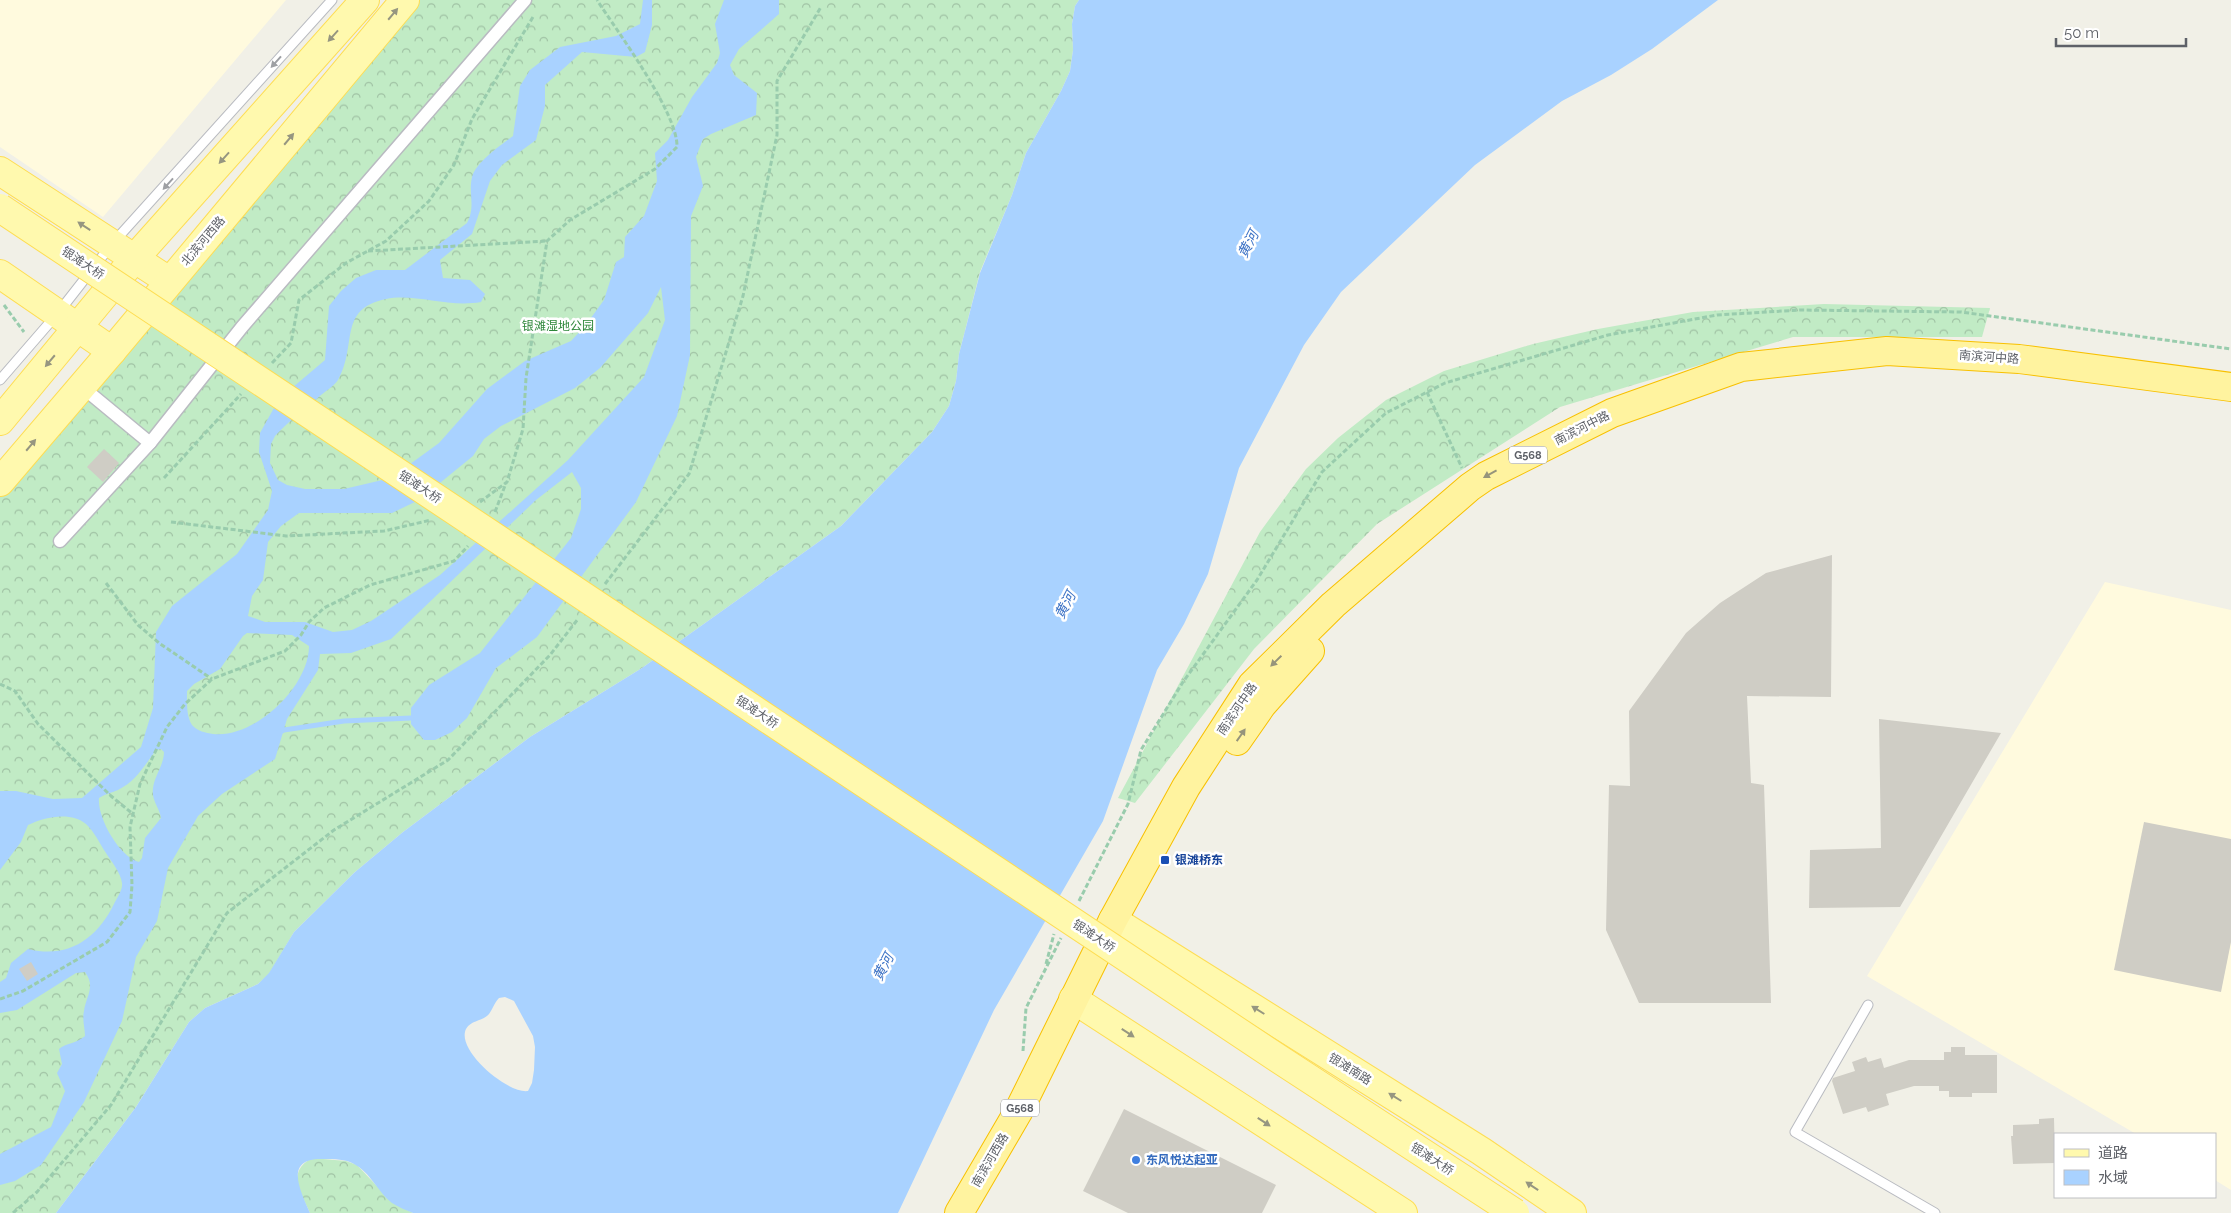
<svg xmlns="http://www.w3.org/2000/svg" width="2231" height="1213" font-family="Raleway,'Noto Sans SC',sans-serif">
<defs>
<pattern id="forest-crowns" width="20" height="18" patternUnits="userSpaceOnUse" patternTransform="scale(1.25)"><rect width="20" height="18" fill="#c1ebc5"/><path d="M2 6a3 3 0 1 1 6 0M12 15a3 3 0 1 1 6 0" fill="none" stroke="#a0c2a4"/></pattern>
</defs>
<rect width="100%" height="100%" fill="#f1f0e7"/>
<g fill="#fffade">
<path d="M 0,0 L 286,0 L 103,217 L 0,147 Z"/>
<path d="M 2105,582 L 2231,610 L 2231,1190 L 2215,1180 L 2215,1134 L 2136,1134 L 1867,976 Z"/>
</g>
<g fill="url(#forest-crowns)">
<path d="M 405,0 L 1079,0 L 1075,6 L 1072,24 L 1073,50 L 1070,71 L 1061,91 L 1026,153 L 1012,195 L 980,272 L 959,354 L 956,381 L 949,406 L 932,432 L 841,526 L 642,668 L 530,737 L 403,832 L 355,872 L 294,932 L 269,974 L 258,984 L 205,1008 L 189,1022 L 136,1107 L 56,1213 L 0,1213 L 0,482 Z"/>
<path d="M 1824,304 L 1990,308 L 1982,337 L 1793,337 L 1560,407 L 1377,524 L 1254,649 L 1135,803 L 1118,798 L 1260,532 L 1306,469 L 1338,438 L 1386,400 L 1444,371 L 1533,344 L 1598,329 L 1693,312 Z"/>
<path d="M 312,1158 L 346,1161 L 357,1165 L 392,1202 L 413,1213 L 310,1213 C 301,1192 286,1172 312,1158 Z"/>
</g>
<g fill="#a9d2ff" fill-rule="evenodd">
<path d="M 643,0 L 652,0 L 652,25 L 645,52 L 636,57 L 582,52 L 545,85 L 545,106 L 536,140 L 502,165 L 490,181 L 472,234 L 440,260 L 443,278 L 470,280 L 485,294 L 481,302 C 448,308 415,293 386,299 C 337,309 358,345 338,380 C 334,386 326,391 321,395 C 306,408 289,421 275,436 L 271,444 L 270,463 L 278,480 L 287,485 L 305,489 L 344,489 L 391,478 L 439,443 L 487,389 L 525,361 L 571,341 L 585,326 L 604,300 L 616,262 L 624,257 L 625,237 L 644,216 L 657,181 L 655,153 L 668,140 L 692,97 L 717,63 L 720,53 L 715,24 L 724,0 L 779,0 L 779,14 L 739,49 L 730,65 L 734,75 L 757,93 L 756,115 L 711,134 L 703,139 L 696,157 L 703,186 L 691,216 L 690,355 L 677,416 L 636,502 L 537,637 L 496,668 L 467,718 L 452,732 L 435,740 L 424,740 L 411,724 L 411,708 L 429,685 L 480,653 L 571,538 L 581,509 L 581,488 L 572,472 L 536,500 L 391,639 L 351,653 L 320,654 L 318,670 L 287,719 L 275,759 L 222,794 L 198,816 L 168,868 L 157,921 L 136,957 L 122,1021 L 84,1102 L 41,1165 L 15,1181 L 0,1185 L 0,1154 L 51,1127 L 65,1091 L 57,1073 L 62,1064 L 59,1049 C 66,1043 76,1044 85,1036 C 85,1029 82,1019 84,1011 C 86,996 96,987 85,972 L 76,973 L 17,1010 L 0,1013 L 0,982 L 6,978 L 11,963 L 28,949 C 68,959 97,939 114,904 C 117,898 123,890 122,883 C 121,873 111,861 106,853 C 100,844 94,831 86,824 C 71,811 44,817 28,825 L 21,842 L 0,870 L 0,791 L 16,791 L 53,799 L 82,798 L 141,747 L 153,708 L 156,632 L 172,606 L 237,554 L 268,510 L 272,491 L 259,452 L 260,433 L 279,399 L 325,360 L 329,306 L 341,291 L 356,278 L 376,270 L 405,270 L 467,223 C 476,206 468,194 472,177 C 476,162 501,145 513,136 L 520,86 L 530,70 L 560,47 L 616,36 L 640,24 ZM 661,287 L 665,320 L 644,377 L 568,460 L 440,575 L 371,621 L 352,630 L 333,632 L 305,622 L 265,622 L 248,616 L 252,596 L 263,580 L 268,542 L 281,526 L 299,513 L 392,513 L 419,500 L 473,456 L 484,439 L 501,426 L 575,388 L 600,368 L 648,313 ZM 247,633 L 292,635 L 309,646 C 309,687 254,739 213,734 C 206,733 197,731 192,725 C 186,716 187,701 187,691 L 194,684 L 220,669 L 243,636 ZM 161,749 L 164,752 C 164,767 151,779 153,795 C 154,803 160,810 161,818 L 145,838 L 142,858 L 139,862 C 119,857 97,817 99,798 C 105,794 111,793 118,790 C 136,781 145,765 156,750 Z"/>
<path d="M 1079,0 L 1718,0 L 1652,49 L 1611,75 L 1562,101 L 1475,165 L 1341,292 L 1304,345 L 1239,468 L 1208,574 L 1184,624 L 1157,670 L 1103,821 L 994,1010 L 898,1213 L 413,1213 C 406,1210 398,1207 392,1203 C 378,1192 370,1172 354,1164 C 345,1159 335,1159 324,1159 C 283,1157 300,1190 310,1213 L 56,1213 L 136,1107 L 189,1022 L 205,1008 L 258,984 L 269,973 L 294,932 L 355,872 L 403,832 L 530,737 L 642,668 L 841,526 L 932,432 L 949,406 L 956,381 L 959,354 L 980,273 L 1012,195 L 1026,153 L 1061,91 L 1070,71 L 1073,50 L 1072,24 L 1075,6 ZM 505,997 L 514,1001 L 533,1036 L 535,1047 L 534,1070 L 532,1083 L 528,1091 C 509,1094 460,1054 465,1032 C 468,1020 482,1022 489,1014 C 493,1009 494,1003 499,998 Z"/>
</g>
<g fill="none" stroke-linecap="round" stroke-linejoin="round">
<path stroke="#a9d2ff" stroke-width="5" d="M 278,733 L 284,730 L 344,721 L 411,718"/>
</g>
<g fill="#cfcdc5">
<path d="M 104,449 L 119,463 L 103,482 L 87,467 Z"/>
<path d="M 1832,555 L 1831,697 L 1747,696 L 1751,783 L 1764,785 L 1771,1003 L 1639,1003 L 1606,930 L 1609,785 L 1630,786 L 1629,711 L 1686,633 L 1720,603 L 1766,573 Z"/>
<path d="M 1879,719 L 2001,733 L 1900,907 L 1809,908 L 1810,850 L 1881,848 Z"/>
<path d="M 2144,822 L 2231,839 L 2231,942 L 2221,992 L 2114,970 Z"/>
<path d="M 31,962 L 38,974 L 27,981 L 19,969 Z"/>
<path d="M 1951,1047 L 1965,1047 L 1965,1055 L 1997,1055 L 1997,1093 L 1972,1093 L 1972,1097 L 1949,1097 L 1949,1091 L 1939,1091 L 1939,1086 L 1914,1086 L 1886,1094 L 1889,1105 L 1868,1112 L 1866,1107 L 1843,1114 L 1832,1081 L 1833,1078 L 1855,1071 L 1852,1062 L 1866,1057 L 1868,1062 L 1881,1058 L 1884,1068 L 1909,1060 L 1944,1060 L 1944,1052 L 1951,1052 Z"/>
<path d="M 1124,1109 L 1276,1185 L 1262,1213 L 1128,1213 L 1083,1191 Z"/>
<path d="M 2054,1118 L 2055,1163 L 2013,1164 L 2011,1136 L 2013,1136 L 2013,1125 L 2039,1124 L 2039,1119 Z"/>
</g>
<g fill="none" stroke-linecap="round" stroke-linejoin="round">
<defs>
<g id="service">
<path d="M 0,380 L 58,313 L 112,244 L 332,0"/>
<path d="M 1868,1005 L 1795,1132 L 1935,1213"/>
</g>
<g id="pedestrian">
<path d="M 81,386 L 150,443"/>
<path d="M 60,541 L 150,443 L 242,327 L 525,0"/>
</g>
<g id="primary">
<path d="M 0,171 L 169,281"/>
<path d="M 0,274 L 112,351"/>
<path d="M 0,421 L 134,259 L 365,0"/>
<path d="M 0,482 L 112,351 L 405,0"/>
<path d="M 1113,920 L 1481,1151 L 1572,1213"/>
<path d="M 1073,999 L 1403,1213"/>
</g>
<g id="trunk">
<path d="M 1237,741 L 1262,705 L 1310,651"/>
<path d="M 959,1213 L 1018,1112 L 1113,920 L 1186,787 L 1252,685 L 1333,605 L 1470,487 L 1486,476 L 1612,413 L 1741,367 L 1887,351 L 2019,359 L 2231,387"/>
</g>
</defs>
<use href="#service" stroke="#b9bbc1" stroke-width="11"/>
<use href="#pedestrian" stroke="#b9bbc1" stroke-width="15"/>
<use href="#primary" stroke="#fedd53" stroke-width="30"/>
<use href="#trunk" stroke="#f8c000" stroke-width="30"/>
<g stroke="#99ccad" stroke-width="3" stroke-dasharray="5 2.5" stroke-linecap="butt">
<path d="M 368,251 L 547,241"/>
<path d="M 4,305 L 24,332"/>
<path d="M 272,363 L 291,343 L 299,300 L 346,263 L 386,241 L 429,201 L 454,165 L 472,119 L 533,17"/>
<path d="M 1427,392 L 1462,468"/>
<path d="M 164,478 L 241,394"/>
<path d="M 106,583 L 138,625 L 159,643 L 212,679"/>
<path d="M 605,584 L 689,474 L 743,296 L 777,135 L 777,81 L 821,7"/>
<path d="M 0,684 L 15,691 L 38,724 L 111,796 L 133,814"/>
<path d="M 1079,901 L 1128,804 L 1141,750 L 1183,682 L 1257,580 L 1322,472 L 1386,413 L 1445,383 L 1608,335 L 1717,315 L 1800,310 L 1961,312 L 2231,349"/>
<path d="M 1046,964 L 1054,934"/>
<path d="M 1023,1051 L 1026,1008 L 1061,938"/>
<path d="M 13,1213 L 37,1192 L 111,1105 L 227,913 L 334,830 L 448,760 L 550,655 L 578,619"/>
</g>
<use href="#service" stroke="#fff" stroke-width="9"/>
<use href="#pedestrian" stroke="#fff" stroke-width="12"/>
<use href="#primary" stroke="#fff9ae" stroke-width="28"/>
<use href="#trunk" stroke="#fff39f" stroke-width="28"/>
<defs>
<path id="primary-bridge" d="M 0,208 L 1279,1059 L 1515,1213"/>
</defs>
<use href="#primary-bridge" stroke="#fedd53" stroke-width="30" stroke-linecap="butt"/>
<g stroke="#99ccad" stroke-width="3" stroke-dasharray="5 2.5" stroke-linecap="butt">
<path d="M 480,502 L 507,482 L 523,429 L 526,378 L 547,241 L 570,220 L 655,169 L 677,147 C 678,113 617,31 597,0"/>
<path d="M 495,512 L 506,483"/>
<path d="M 171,522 L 286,536 L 384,531 L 431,520"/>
<path d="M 0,999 L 23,991 L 107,942 L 130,912 L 132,885 L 130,827 L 140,784 L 167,727 L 185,704 L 212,679 L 285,651 L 301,635 L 309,622 L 324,608 L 370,585 L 454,561 L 468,546"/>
</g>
<use href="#primary-bridge" stroke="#fff9ae" stroke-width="28"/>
</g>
<defs><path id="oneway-solid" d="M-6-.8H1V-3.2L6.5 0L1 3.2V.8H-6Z" transform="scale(1.25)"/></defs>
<g fill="#969680">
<use href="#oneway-solid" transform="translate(393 14) rotate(-50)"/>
<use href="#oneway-solid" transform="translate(333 36) rotate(132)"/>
<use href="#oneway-solid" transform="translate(289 139) rotate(-50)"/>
<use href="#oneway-solid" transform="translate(224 158) rotate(132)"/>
<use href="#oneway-solid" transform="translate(84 226) rotate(-147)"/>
<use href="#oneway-solid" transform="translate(50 361) rotate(130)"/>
<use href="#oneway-solid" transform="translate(31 445) rotate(-50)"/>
<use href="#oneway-solid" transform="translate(1258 1010) rotate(-148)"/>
<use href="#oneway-solid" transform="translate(1128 1033) rotate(33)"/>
<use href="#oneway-solid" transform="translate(1395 1097) rotate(-148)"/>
<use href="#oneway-solid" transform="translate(1264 1122) rotate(33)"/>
<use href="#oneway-solid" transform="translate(1532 1186) rotate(-146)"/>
</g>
<g fill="#9ea0a4">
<use href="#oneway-solid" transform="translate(276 62) rotate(132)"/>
<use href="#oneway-solid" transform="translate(168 184) rotate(132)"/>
</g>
<g fill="#96947b">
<use href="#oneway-solid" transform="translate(1490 474) rotate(151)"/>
<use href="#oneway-solid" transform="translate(1276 661) rotate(136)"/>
<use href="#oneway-solid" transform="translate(1241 735) rotate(-55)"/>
</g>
<rect fill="#1a4fb4" stroke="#fff" stroke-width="2" x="1160" y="855" width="10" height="10" rx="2.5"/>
<circle fill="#3f7fe0" stroke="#fff" stroke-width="2" cx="1136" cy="1160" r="5"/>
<g text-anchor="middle" stroke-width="5" stroke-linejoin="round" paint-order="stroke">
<g fill="#fff" stroke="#8e9095" stroke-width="1">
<rect x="1509" y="446.5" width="38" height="17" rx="4"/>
<rect x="1001" y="1099.5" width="38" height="17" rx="4"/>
</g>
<g font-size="11" font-weight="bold" fill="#5e6168">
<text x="1528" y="459">G568</text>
<text x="1020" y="1112">G568</text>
</g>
<g font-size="12" fill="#5e6168" stroke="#fff">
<text transform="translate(203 241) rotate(-50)" y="4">北滨河西路</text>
<text transform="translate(83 263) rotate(34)" y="4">银滩大桥</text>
<text transform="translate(1989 357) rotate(4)" y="4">南滨河中路</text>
<text transform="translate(1582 428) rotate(-27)" y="4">南滨河中路</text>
<text transform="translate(420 487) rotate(34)" y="4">银滩大桥</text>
<text transform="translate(1237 709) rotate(-56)" y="4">南滨河中路</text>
<text transform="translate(757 712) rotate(34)" y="4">银滩大桥</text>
<text transform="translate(1094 936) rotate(34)" y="4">银滩大桥</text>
<text transform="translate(1350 1069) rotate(32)" y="4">银滩南路</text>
<text transform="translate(1432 1159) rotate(33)" y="4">银滩大桥</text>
<text transform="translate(990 1160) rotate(-60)" y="4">南滨河西路</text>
</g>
<g font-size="12" fill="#2e873a" stroke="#fff">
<text x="558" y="330">银滩湿地公园</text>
</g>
<g font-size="12" font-weight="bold" fill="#164399" stroke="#fff" text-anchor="start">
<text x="1175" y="864">银滩桥东</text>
</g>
<g font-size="12" font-weight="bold" fill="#366cbe" stroke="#fff" text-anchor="start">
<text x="1146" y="1164">东风悦达起亚</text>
</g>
<g font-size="14" font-style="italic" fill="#3d73c6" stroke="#fff">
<text transform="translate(1248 244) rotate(-63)" y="5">黄河</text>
<text transform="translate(1065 605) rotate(-63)" y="5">黄河</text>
<text transform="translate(883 967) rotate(-63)" y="5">黄河</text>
</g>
</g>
<rect x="2054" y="1133" width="162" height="65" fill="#ffffff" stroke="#bfc0c3"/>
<rect x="2064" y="1149" width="25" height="8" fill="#fff9ae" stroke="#bfc0c3"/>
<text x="2098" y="1158" font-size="15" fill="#5e6168">道路</text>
<rect x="2064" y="1170" width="25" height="15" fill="#a9d2ff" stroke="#bfc0c3"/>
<text x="2098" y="1183" font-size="15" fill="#5e6168">水域</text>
<path d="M2056 38v8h130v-8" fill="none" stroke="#5e6168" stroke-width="2.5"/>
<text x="2064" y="38" font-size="15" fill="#5e6168" stroke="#ffffff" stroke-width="4" paint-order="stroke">50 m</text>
</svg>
